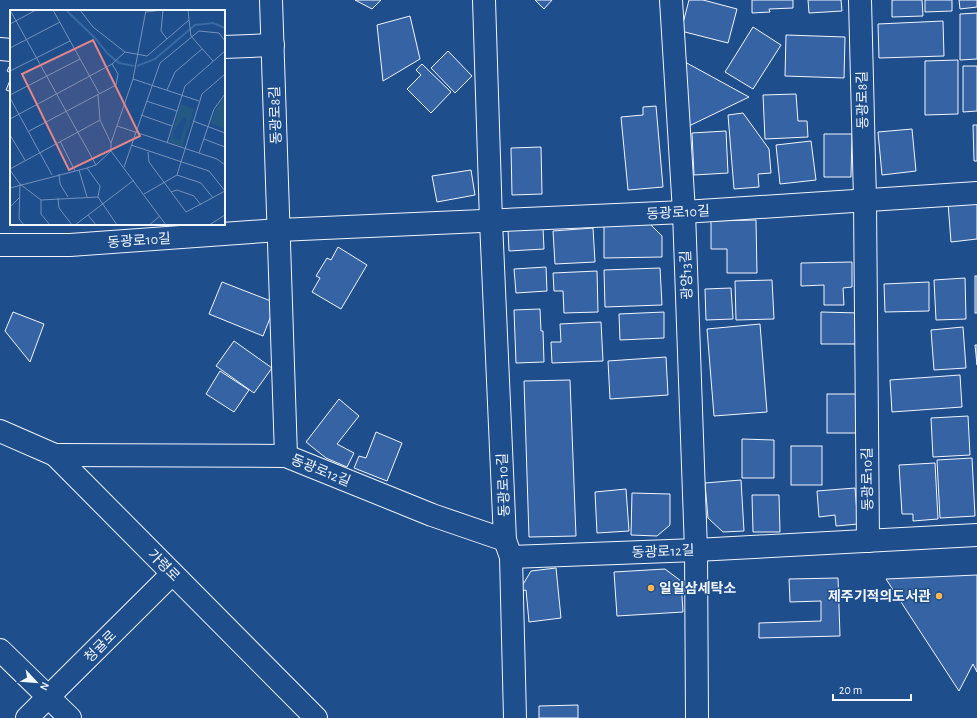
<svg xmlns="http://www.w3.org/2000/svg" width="977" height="718" font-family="'Alegreya Sans','Noto Sans KR',sans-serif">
<rect width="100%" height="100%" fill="#1f4e8c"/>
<g fill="#3563a3" stroke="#f2f6ff">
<path d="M 355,0 L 381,0 L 372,9 Z"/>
<path d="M 535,0 L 552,0 L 544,9 Z"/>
<path d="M 689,0 L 703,0 L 737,9 L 728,43 L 681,31 Z"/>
<path d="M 752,0 L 793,0 L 793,8 L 769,9 L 770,12 L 752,13 Z"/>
<path d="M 808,0 L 841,0 L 842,11 L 809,13 Z"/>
<path d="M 892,0 L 922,0 L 923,16 L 892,17 Z"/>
<path d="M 925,0 L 952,0 L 952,11 L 925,12 Z"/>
<path d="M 959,0 L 977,0 L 977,7 L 960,9 Z"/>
<path d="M 977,13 L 977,59 L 960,60 L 960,14 Z"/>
<path d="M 410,16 L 420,59 L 383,81 L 377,25 Z"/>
<path d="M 943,21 L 944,56 L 879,58 L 878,24 Z"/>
<path d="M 753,27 L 781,45 L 753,89 L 725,72 Z"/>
<path d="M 786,35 L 845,37 L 844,78 L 785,76 Z"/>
<path d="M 448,51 L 472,76 L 455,93 L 431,68 Z"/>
<path d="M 958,60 L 958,114 L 925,115 L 925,61 Z"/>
<path d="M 685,62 L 749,97 L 689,126 Z"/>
<path d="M 11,63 L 11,73 L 7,71 Z"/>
<path d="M 422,64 L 451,92 L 431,113 L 407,89 L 421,75 L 416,70 Z"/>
<path d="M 963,66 L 977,66 L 977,111 L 963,112 Z"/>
<path d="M 11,78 L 11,92 L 6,90 Z"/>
<path d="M 796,94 L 798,121 L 807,121 L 808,137 L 765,139 L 763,95 Z"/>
<path d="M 656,106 L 663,187 L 628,190 L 621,117 L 643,115 L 643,107 Z"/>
<path d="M 743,113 L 769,149 L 771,173 L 758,174 L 759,187 L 734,189 L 728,115 Z"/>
<path d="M 973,125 L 977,125 L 977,161 L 974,161 Z"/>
<path d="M 912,129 L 916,171 L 882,175 L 878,132 Z"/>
<path d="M 726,131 L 728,173 L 694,175 L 692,133 Z"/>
<path d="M 824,134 L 852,134 L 851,177 L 824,177 Z"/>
<path d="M 811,141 L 816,180 L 780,184 L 776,145 Z"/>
<path d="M 541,147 L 542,194 L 512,195 L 511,148 Z"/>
<path d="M 471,170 L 475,195 L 437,202 L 432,176 Z"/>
<path d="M 977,200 L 977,239 L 951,242 L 948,203 Z"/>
<path d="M 756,220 L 757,273 L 727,273 L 727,249 L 711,249 L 711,221 Z"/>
<path d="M 650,224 L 662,236 L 662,257 L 604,258 L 604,225 Z"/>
<path d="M 543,228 L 544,249 L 509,251 L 508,230 Z"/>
<path d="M 593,228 L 595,262 L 555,264 L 553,231 Z"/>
<path d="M 338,247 L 367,265 L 341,309 L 312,292 L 320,278 L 316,276 L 327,258 L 331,260 Z"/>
<path d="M 852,262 L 852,287 L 843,288 L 844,305 L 824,305 L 824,285 L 801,286 L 801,263 Z"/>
<path d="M 546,267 L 547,291 L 516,293 L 514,269 Z"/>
<path d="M 660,268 L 662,305 L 605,307 L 604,270 Z"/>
<path d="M 597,271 L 598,312 L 564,313 L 563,291 L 554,291 L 553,273 Z"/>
<rect x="975" y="276" width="2" height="37"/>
<path d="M 965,278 L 966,319 L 936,320 L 934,280 Z"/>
<path d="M 772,280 L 774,319 L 736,320 L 735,281 Z"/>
<path d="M 222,282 L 276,303 L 263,336 L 209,314 Z"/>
<path d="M 929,282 L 929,311 L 885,312 L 884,284 Z"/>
<path d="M 731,288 L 733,319 L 706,320 L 705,289 Z"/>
<path d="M 540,309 L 541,331 L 543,331 L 544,362 L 516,363 L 514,310 Z"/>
<path d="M 13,312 L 44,324 L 30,362 L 5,331 Z"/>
<path d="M 664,312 L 664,338 L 620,340 L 619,314 Z"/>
<path d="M 821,312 L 860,313 L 859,344 L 821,344 Z"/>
<path d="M 601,322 L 603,361 L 552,363 L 551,342 L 561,342 L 560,324 Z"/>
<path d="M 760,324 L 767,412 L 714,416 L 707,329 Z"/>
<path d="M 963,327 L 966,368 L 934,370 L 931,330 Z"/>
<path d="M 234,341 L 272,368 L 254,393 L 216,366 Z"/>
<path d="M 975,345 L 977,345 L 977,365 Z"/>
<path d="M 666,357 L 668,395 L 610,399 L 608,361 Z"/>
<path d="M 220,371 L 249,390 L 234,412 L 206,394 Z"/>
<path d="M 960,375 L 962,407 L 892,412 L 890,380 Z"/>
<path d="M 570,380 L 576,536 L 529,537 L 524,381 Z"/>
<rect x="827" y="394" width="32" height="39"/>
<path d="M 339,399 L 359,416 L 337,444 L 354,453 L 347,467 L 326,458 L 306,442 Z"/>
<path d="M 968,416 L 970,455 L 933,457 L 931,418 Z"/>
<path d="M 376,432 L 402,443 L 387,481 L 354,468 L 359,456 L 366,458 Z"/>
<path d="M 742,439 L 774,440 L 774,478 L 742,478 Z"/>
<rect x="791" y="446" width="31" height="39"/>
<path d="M 972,458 L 975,516 L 940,518 L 937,460 Z"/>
<path d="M 935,463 L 938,519 L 913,521 L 913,514 L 902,514 L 899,465 Z"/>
<path d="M 741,480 L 744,531 L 723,532 L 708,518 L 705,483 Z"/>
<path d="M 855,488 L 858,524 L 836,526 L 835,515 L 819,517 L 817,491 Z"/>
<path d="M 626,489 L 629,531 L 597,533 L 595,492 Z"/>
<path d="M 632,493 L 670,494 L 670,525 L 657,536 L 631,535 Z"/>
<path d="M 752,495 L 779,495 L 780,532 L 753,532 Z"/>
<path d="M 556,568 L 561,618 L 529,622 L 526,590 L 519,591 L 531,571 Z"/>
<path d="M 665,569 L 681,581 L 683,612 L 617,616 L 614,572 Z"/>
<path d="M 977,575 L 977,672 L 973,664 L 959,691 L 886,579 Z"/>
<path d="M 838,578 L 840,636 L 759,638 L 759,623 L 821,621 L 821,601 L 790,602 L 789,579 Z"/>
<path d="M 578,705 L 578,718 L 539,718 L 539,706 Z"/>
</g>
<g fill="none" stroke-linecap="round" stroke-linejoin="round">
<defs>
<g id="minor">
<path d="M 271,0 L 286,456"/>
<path d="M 484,0 L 491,221 L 505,540 L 511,557 L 515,718"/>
<path d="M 671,0 L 684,212 L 696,550 L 697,718"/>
<path d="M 860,0 L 865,200 L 868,541"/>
<path d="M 224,47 L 273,45"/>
<path d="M 0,49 L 11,50"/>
<path d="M 0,245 L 70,245 L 279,230 L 684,212 L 977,193"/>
<path d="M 55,455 L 286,456 L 432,515 L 505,540"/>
<path d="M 511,557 L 696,550 L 977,535"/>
<path d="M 0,650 L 70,718"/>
<path d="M 27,718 L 172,574"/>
</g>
<path id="major" d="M 0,431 L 55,455 L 316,718"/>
</defs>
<use href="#minor" stroke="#f2f6ff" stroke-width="24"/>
<use href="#major" stroke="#f2f6ff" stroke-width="24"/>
<use href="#minor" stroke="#1f4e8c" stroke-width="22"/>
<use href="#major" stroke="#1f4e8c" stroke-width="22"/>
</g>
<g fill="#ffb74d" stroke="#1f4e8c" stroke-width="1.5">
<circle cx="651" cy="588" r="4"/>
<circle cx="939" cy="596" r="4"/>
</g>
<g text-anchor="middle" stroke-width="3" stroke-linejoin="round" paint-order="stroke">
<g font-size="14" fill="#f2f6ff" stroke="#1f4e8c">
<text transform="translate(862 100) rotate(-91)" y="5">동광로8길</text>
<text transform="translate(275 115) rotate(-92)" y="5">동광로8길</text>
<text transform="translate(678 212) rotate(-3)" y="5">동광로10길</text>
<text transform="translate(139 240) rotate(-4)" y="5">동광로10길</text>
<text transform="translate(686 275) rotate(-92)" y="5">광양13길</text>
<text transform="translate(321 470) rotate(22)" y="5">동광로12길</text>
<text transform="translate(867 479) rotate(-91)" y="5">동광로10길</text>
<text transform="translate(503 485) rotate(-92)" y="5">동광로10길</text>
<text transform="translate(663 551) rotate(-2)" y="5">동광로12길</text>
<text transform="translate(164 565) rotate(45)" y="5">가령로</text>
<text transform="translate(100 646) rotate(-45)" y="5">청귤로</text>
</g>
<g font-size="14" font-weight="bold" fill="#f2f6ff" stroke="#1f4e8c" text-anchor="start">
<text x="659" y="593">일일삼세탁소</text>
<text x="931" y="601" text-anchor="end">제주기적의도서관</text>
</g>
</g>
<g transform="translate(10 10)">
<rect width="215" height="215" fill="#1f4e8c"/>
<path d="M 215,86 L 215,119 L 201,113 L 207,96 ZM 171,94 L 184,99 L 172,137 L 159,132 ZM 174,107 L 177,109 L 170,130 L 164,128 L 163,122 Z" fill="#245a82" fill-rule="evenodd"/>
<path fill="none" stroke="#3b69a3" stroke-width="2" d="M 56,0 L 86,29 L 97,43 L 109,53 L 124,56M 127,56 L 145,49 L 185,15 L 203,13 L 215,18"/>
<path fill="none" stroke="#7391ba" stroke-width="1" d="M 0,0 L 86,155M 43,0 L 89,83M 70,0 L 83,17 L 115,42 L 137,46 L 179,10 L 178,0M 136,0 L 123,69 L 101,133 L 101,141 L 156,215M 153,0 L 151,21 L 157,29M 136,2 L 152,0M 179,10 L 181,26 L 203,51M 0,14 L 26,0M 0,38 L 50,12M 0,61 L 60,31M 123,69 L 189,91M 157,80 L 165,62 L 192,39M 0,85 L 70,49M 88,85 L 90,110 L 101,133M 0,88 L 42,165M 136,91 L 167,101M 131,105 L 162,116M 0,109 L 102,54 L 115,42M 183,111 L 215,123M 107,116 L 207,149 L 215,155M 19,121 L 106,75 L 108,64 L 102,54M 0,125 L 15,150M 194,129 L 215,137M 50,131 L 65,161M 157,133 L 175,76 L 215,41M 121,135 L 199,161 L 215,181M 138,142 L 139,152 L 176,202 L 215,181M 189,143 L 204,99 L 215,84M 114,157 L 150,53 L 189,21 L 209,23 L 215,31M 0,159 L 90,110M 0,160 L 10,174 L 31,190 L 31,204 L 40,215M 69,160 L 77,187M 49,164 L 50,174 L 58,187M 167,165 L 192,84 L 215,64M 10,174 L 9,209 L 14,215M 0,178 L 77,158 L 86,155 L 101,141M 161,182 L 167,180 L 184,186 L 191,195M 134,184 L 167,165 L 191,173 L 203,188M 88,187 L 107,215M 48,188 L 49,198 L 62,215M 31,190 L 88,187 L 90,176 L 77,158M 0,197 L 10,187M 78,205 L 86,215M 65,215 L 124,170M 139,215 L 150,206M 199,215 L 215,205"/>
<path fill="#e38589" fill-opacity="0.15" stroke="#e38589" stroke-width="2" d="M 83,30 L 130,126 L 59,160 L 12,64 Z"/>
<rect width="215" height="215" fill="none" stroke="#f2f6ff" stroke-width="2"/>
</g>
<g transform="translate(36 682) rotate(116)" stroke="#1f4e8c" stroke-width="3" paint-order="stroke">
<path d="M0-3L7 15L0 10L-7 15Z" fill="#f2f6ff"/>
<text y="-6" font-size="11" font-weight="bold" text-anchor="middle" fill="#f2f6ff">N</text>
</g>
<path d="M833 694v6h78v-6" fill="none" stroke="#f2f6ff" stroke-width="2"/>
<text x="839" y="694" font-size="12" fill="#f2f6ff" stroke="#1f4e8c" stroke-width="3" paint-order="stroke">20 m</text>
</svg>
